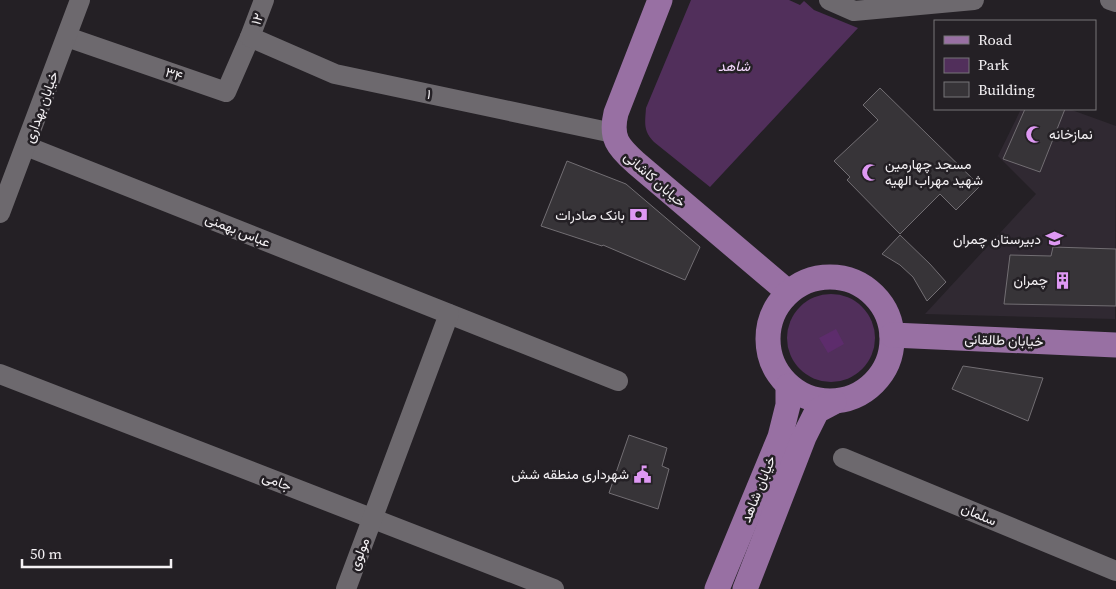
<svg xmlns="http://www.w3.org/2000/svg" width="1116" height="589" font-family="'Source Serif 4',Vazirmatn,serif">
<rect width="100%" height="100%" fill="#242025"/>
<path fill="#302932" d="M 1021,109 L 1069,109 L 1116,126 L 1115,319 L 925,314 L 1036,194 L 998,156 Z"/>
<g fill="#512f5b">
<path d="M 691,0 L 789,0 L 800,5 L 804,1 L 814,10 L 858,28 L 710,187 L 654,142 C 643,131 645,123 646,108 Z"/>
<circle cx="831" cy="338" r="44"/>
</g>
<path fill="#5d2c6c" d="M 836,329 L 844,344 L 828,353 L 819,338 Z"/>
<g fill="#373438" stroke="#726e73">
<path d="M 880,88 L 980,186 L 956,210 L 940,194 L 900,234 L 847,180 L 850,177 L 834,161 L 878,120 L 863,105 Z"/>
<path d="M 1025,109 L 1065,109 L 1040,172 L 1003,159 Z"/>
<path d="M 567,161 L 626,184 L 700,247 L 685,280 L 603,245 L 602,246 L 541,226 Z"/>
<path d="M 900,235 L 930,264 L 946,282 L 927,301 L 913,277 L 900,265 L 882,254 Z"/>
<path d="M 1053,247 L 1116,249 L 1116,306 L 1004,304 L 1010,255 L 1051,256 Z"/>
<path d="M 963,366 L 1043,378 L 1028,421 L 952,389 Z"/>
<path d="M 629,435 L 667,448 L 662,466 L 669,469 L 658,509 L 609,493 Z"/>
</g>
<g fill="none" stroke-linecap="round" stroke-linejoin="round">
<g stroke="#6d696e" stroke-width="20">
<path d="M 829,0 L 854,11 L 974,0"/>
<path d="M 1110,0 L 1116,2"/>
<path d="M 67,37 L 226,92 L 250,37 L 264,0"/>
<path d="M 250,37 L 335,74 L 613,133"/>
<path d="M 26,146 L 618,381"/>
<path d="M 0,213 L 80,0"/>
<path d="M 0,374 L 554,589"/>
<path d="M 843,458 L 1116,571"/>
<path d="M 346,589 L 449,314"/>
</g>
<g stroke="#9870a3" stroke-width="25">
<path d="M 660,0 L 616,113 C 610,138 618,147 636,163 L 788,292"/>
<circle cx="830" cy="339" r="62"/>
<path d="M 892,335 L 1116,345"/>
<path d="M 717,589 L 780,437 L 788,405 L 788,386"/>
<path d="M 745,589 L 804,437 L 817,411 L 834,402"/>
</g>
</g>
<defs>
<symbol id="mosque-bare" viewBox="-9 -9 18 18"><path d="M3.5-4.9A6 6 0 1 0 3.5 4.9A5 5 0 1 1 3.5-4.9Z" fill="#de98f3" stroke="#242025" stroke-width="2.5" paint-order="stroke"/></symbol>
<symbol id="bank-bare" viewBox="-9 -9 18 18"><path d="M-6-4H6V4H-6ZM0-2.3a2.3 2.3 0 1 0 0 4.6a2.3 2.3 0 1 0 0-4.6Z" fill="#de98f3" stroke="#242025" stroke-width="2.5" paint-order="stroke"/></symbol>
<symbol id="school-bare" viewBox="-9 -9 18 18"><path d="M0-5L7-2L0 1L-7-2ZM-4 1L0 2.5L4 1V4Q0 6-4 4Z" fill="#de98f3" stroke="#242025" stroke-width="2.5" paint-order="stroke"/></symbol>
<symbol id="building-bare" viewBox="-9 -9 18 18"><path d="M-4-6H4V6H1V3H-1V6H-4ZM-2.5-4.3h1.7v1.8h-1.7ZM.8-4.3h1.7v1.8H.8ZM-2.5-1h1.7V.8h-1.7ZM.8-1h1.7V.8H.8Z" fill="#de98f3" stroke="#242025" stroke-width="2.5" paint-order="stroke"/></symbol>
<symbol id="civic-bare" viewBox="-9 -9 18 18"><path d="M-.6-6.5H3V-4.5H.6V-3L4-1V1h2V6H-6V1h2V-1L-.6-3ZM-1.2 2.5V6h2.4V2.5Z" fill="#de98f3" stroke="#242025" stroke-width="2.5" paint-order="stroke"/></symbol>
</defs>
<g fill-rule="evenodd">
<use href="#mosque-bare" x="1022" y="122" width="25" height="25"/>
<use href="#mosque-bare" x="858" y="160" width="25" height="25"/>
<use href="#bank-bare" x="626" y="202" width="25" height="25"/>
<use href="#school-bare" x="1042" y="226" width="25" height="25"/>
<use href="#building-bare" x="1050" y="268" width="25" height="25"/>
<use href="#civic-bare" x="630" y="462" width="25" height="25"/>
</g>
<g text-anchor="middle" stroke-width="5" stroke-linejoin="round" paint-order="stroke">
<g font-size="14" fill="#f4f1f4" stroke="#242025">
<text transform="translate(257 19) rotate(-70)" y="5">۱۲</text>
<text transform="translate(174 74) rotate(19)" y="5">۳۴</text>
<text transform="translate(429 94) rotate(12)" y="5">۱</text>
<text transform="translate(41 107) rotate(-70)" y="5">خیابان بهداری</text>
<text transform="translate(655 179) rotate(41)" y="5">خیابان کاشانی</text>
<text transform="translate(238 230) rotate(22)" y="5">عباس بهمنی</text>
<text transform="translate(1004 340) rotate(2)" y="5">خیابان طالقانی</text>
<text transform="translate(277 481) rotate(21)" y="5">جامی</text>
<text transform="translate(758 489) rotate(-68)" y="5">خیابان شاهد</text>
<text transform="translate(979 514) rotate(23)" y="5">سلمان</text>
<text transform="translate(359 554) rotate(-69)" y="5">مولوی</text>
</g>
<g font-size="14" font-style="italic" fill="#f5d9fe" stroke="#242025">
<text x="734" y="71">شاهد</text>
</g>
<g font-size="14" fill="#f4f1f4" stroke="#242025" text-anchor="end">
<text x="1049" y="139" text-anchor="start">نمازخانه</text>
<text x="885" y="169" text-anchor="start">مسجد چهارمین<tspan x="885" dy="16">شهید مهراب الهیه</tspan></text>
<text x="625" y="220">بانک صادرات</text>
<text x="1041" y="244">دبیرستان چمران</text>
<text x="1048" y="285">چمران</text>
<text x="629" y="479">شهرداری منطقه شش</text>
</g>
</g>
<rect x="934" y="20" width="162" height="90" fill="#242025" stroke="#777478"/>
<rect x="944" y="36" width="25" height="8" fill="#9870a3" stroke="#777478"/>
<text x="978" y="45" font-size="15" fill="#f4f1f4">Road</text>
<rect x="944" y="58" width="25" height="15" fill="#512f5b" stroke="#777478"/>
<text x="978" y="70" font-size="15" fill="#f4f1f4">Park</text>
<rect x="944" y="82" width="25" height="15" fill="#373438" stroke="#777478"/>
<text x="978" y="95" font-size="15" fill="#f4f1f4">Building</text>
<path d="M22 559v8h149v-8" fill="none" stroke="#f4f1f4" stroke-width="2.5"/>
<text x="30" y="559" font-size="15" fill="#f4f1f4" stroke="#242025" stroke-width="4" paint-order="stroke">50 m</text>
</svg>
